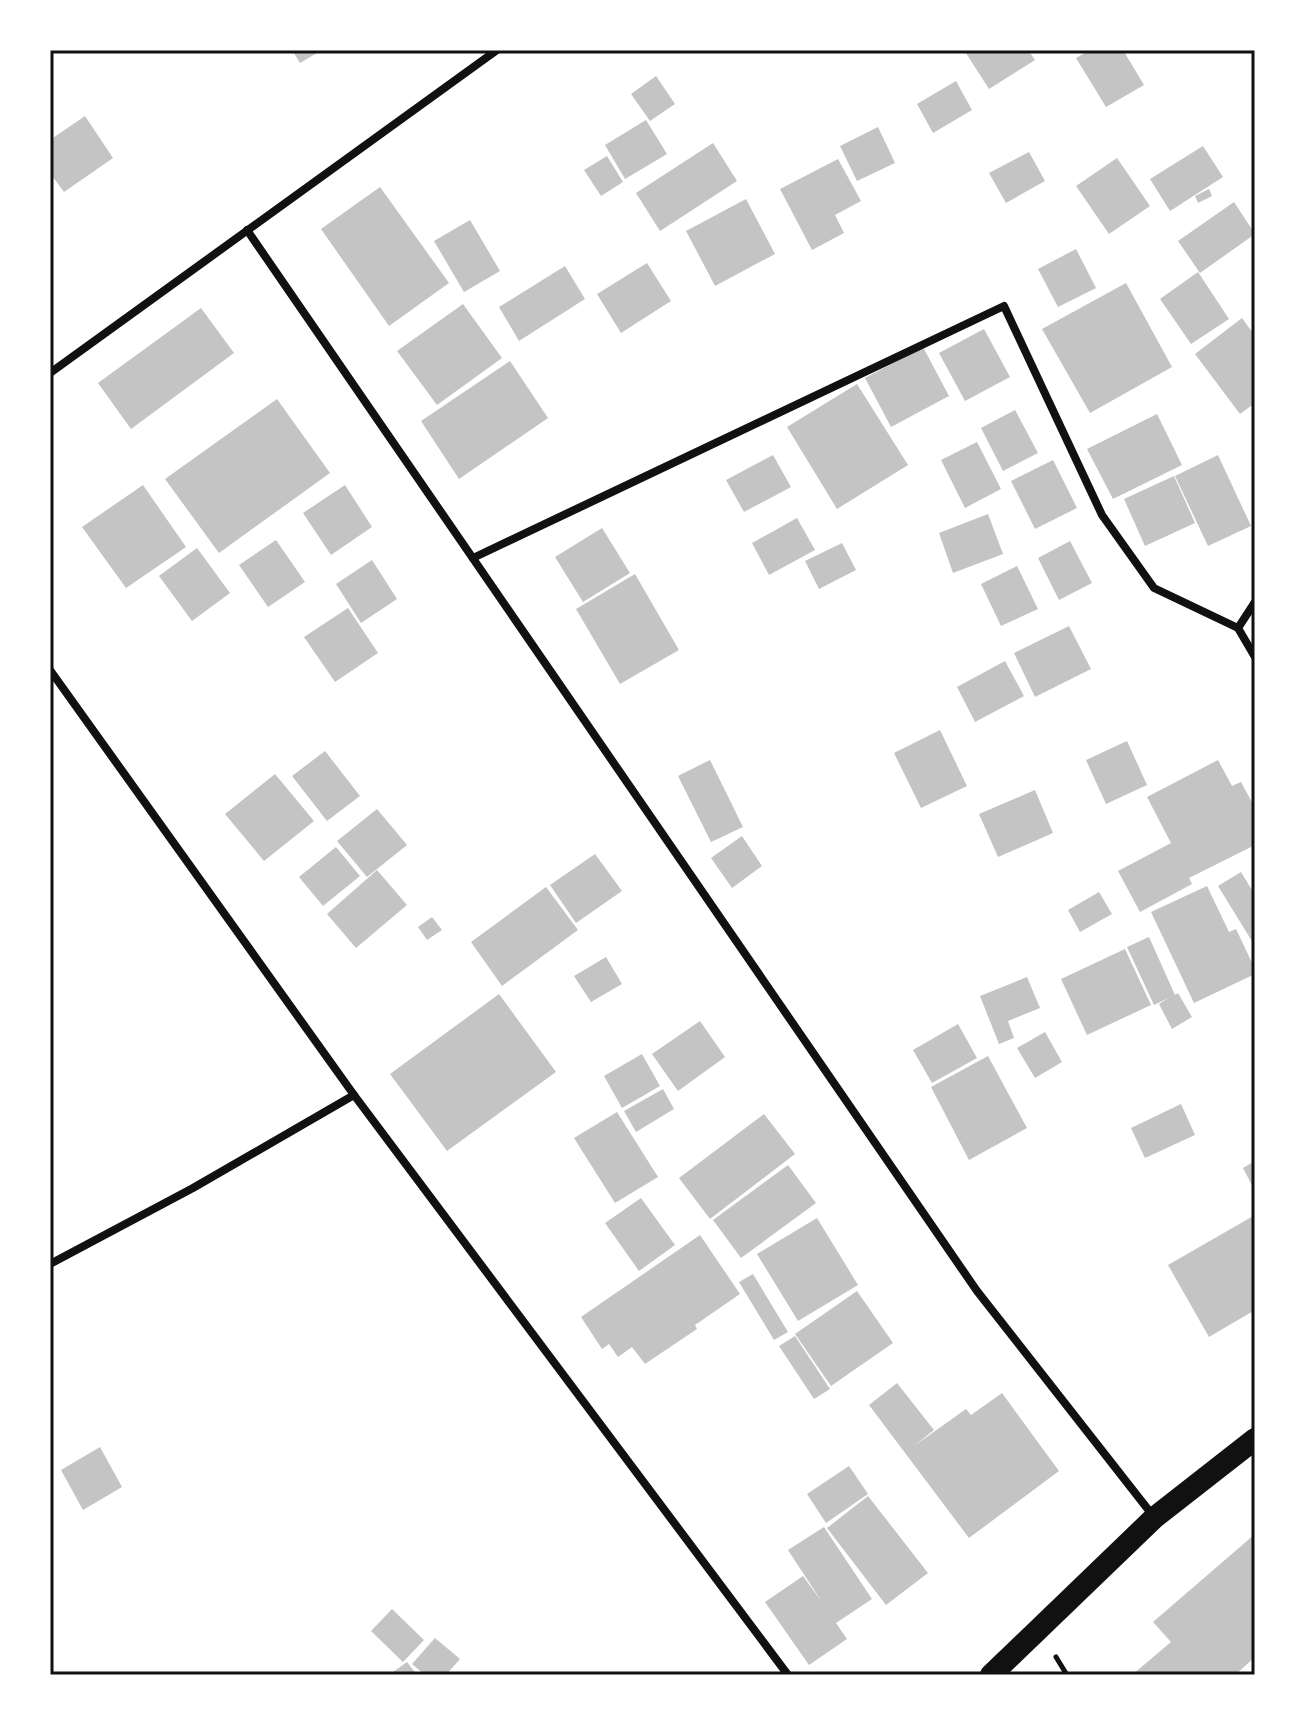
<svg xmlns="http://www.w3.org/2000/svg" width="1305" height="1725" font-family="Helvetica,sans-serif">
<rect width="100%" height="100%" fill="#fff"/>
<g fill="#c4c4c4">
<path d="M 292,50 L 322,50 L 300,63 Z"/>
<path d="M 964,50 L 1028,50 L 1035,60 L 989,89 Z"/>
<path d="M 1090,50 L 1123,50 L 1144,85 L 1106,107 L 1076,58 Z"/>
<path d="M 656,76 L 675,104 L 650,121 L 631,94 Z"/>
<path d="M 956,81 L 972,110 L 933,133 L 917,104 Z"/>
<path d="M 85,116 L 113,158 L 64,192 L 50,173 L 50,140 Z"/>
<path d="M 646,120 L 667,154 L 625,179 L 605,145 Z"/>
<path d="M 878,127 L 895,163 L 857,181 L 840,146 Z"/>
<path d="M 713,143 L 737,181 L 660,231 L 636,193 Z"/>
<path d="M 1203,146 L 1223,177 L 1170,211 L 1150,179 Z"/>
<path d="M 1029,152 L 1045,181 L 1006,203 L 989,173 Z"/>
<path d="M 607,156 L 623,182 L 601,196 L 584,170 Z"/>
<path d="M 1117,158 L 1150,206 L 1109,234 L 1076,186 Z"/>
<path d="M 838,159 L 861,201 L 835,215 L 844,233 L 812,250 L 780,189 Z"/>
<path d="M 380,187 L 449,283 L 389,326 L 321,229 Z"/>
<path d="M 1209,189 L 1212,196 L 1198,203 L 1195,196 Z"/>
<path d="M 746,199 L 775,254 L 715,286 L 686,231 Z"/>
<path d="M 1234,202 L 1255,234 L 1200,273 L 1178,241 Z"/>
<path d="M 470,220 L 500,271 L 464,292 L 434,241 Z"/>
<path d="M 1076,249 L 1096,288 L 1058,307 L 1038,269 Z"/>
<path d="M 647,263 L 671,301 L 621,333 L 597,294 Z"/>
<path d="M 565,266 L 585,299 L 519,341 L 499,307 Z"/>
<path d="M 1198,272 L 1229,319 L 1191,344 L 1160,299 Z"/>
<path d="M 1126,283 L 1172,367 L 1090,413 L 1042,329 Z"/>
<path d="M 463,304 L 502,358 L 437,405 L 397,351 Z"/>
<path d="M 201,308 L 234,353 L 131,429 L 98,383 Z"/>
<path d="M 1242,318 L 1255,336 L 1255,403 L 1240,414 L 1195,354 Z"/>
<path d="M 984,329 L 1010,377 L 965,401 L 939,353 Z"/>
<path d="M 923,347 L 949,396 L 891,427 L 865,378 Z"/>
<path d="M 510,361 L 548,418 L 459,479 L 421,421 Z"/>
<path d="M 857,384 L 908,465 L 837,509 L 787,427 Z"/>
<path d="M 277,399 L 330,473 L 219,553 L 165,479 Z"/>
<path d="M 1015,410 L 1038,453 L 1003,471 L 981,428 Z"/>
<path d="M 1157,414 L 1182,465 L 1113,499 L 1087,449 Z"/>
<path d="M 977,442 L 1001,489 L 965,508 L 941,460 Z"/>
<path d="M 773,455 L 791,487 L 744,512 L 726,480 Z"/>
<path d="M 1218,455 L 1251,526 L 1208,546 L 1175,476 Z"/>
<path d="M 1053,460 L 1077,508 L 1035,529 L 1011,481 Z"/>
<path d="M 1174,476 L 1195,523 L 1145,546 L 1124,499 Z"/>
<path d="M 143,485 L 186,547 L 126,588 L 82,527 Z"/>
<path d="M 345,485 L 372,527 L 331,555 L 303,513 Z"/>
<path d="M 988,514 L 1003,554 L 953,573 L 939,533 Z"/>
<path d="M 797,518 L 815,550 L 769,575 L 752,543 Z"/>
<path d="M 602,528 L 630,573 L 583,602 L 555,557 Z"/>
<path d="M 276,540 L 305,582 L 268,607 L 239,565 Z"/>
<path d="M 1070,541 L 1092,583 L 1059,600 L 1038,558 Z"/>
<path d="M 842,543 L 856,570 L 819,589 L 805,561 Z"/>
<path d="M 197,548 L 230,593 L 192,621 L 159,576 Z"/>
<path d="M 372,560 L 397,599 L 361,623 L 336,584 Z"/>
<path d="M 1017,566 L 1038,609 L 1001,626 L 981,584 Z"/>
<path d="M 635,574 L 679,650 L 620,684 L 576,609 Z"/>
<path d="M 348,608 L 378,653 L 335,682 L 304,637 Z"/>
<path d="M 1069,626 L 1091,669 L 1035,697 L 1014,653 Z"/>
<path d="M 1005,661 L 1024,696 L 975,722 L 957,687 Z"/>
<path d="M 940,730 L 967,786 L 921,808 L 894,753 Z"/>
<path d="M 1127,741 L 1147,785 L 1106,804 L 1086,760 Z"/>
<path d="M 325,751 L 360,796 L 327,821 L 292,776 Z"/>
<path d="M 710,760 L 743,827 L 711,842 L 678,776 Z"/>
<path d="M 1218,760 L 1232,786 L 1241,782 L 1255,808 L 1255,845 L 1189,878 L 1192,884 L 1140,912 L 1118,871 L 1171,843 L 1147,797 Z"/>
<path d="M 275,774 L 314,821 L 264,861 L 225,814 Z"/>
<path d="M 1035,790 L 1053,833 L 998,857 L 979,814 Z"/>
<path d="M 377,809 L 407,845 L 367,877 L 337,841 Z"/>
<path d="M 742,836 L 762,866 L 732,888 L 711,858 Z"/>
<path d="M 336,847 L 360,876 L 323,906 L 299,877 Z"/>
<path d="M 595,854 L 622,891 L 576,923 L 550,885 Z"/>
<path d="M 377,870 L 407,905 L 356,948 L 327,914 Z"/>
<path d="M 1241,872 L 1255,895 L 1255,946 L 1218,886 Z"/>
<path d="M 1207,886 L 1229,932 L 1236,929 L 1255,969 L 1255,974 L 1194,1003 L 1151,912 Z"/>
<path d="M 546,887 L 578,930 L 502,986 L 471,942 Z"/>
<path d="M 1099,892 L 1112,914 L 1080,932 L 1068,910 Z"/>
<path d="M 432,917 L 442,930 L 427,940 L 418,927 Z"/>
<path d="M 1149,937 L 1175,995 L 1178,993 L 1192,1017 L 1172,1029 L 1159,1004 L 1168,998 L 1154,1005 L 1127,947 Z"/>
<path d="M 1125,949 L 1151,1005 L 1087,1035 L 1061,979 Z"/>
<path d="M 606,957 L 622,984 L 591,1002 L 574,976 Z"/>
<path d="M 1027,977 L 1040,1008 L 1008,1021 L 1014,1038 L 999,1044 L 980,996 Z"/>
<path d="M 499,994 L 556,1072 L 447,1151 L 390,1074 Z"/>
<path d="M 700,1021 L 725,1057 L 678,1091 L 652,1054 Z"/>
<path d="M 958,1024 L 977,1058 L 932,1083 L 913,1050 Z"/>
<path d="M 1045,1032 L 1062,1062 L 1035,1078 L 1017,1048 Z"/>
<path d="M 642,1054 L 660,1086 L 622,1108 L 604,1076 Z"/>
<path d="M 988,1056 L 1027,1128 L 969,1160 L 931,1087 Z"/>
<path d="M 663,1089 L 674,1109 L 636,1132 L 624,1111 Z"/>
<path d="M 1181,1104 L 1195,1135 L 1145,1158 L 1131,1128 Z"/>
<path d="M 617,1112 L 658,1177 L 615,1203 L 574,1138 Z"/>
<path d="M 764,1114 L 795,1154 L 710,1219 L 679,1178 Z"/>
<path d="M 1255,1161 L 1255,1191 L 1243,1168 Z"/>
<path d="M 788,1165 L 816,1203 L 741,1258 L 713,1220 Z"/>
<path d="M 641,1198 L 675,1245 L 639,1271 L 605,1223 Z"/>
<path d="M 1255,1215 L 1255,1310 L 1209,1337 L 1168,1265 Z"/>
<path d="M 817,1218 L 858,1285 L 798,1321 L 757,1254 Z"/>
<path d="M 700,1235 L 740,1294 L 695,1325 L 697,1329 L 645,1364 L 632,1347 L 618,1357 L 609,1344 L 602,1349 L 581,1317 Z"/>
<path d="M 753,1274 L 788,1332 L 774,1340 L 739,1282 Z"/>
<path d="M 857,1291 L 893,1343 L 831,1386 L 795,1334 Z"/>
<path d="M 795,1336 L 830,1389 L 814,1399 L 779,1346 Z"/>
<path d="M 897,1383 L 934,1430 L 914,1446 L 966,1409 L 971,1415 L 1002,1393 L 1059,1471 L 969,1538 L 869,1405 Z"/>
<path d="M 100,1447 L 122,1487 L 83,1510 L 61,1470 Z"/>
<path d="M 849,1466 L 868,1494 L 826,1523 L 807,1494 Z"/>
<path d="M 868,1496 L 928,1573 L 886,1605 L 827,1528 Z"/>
<path d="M 824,1527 L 872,1599 L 836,1623 L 847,1639 L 809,1665 L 765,1602 L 803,1576 L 822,1602 L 788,1550 Z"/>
<path d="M 1255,1534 L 1255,1657 L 1235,1675 L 1132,1675 L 1171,1642 L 1153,1622 Z"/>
<path d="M 392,1609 L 424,1640 L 403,1662 L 371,1631 Z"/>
<path d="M 435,1638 L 460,1659 L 446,1675 L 425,1675 L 412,1664 Z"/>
<path d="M 407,1662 L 417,1675 L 389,1675 Z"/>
</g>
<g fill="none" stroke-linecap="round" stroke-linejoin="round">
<path stroke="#111" stroke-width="5" d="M 1056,1657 L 1067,1675"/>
<g stroke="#111" stroke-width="8">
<path d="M 247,230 L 977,1291 L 1154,1517"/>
<path d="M 50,373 L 497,50"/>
<path d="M 473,558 L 1004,306 L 1102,515 L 1154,588 L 1238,628 L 1255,657"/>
<path d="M 1238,628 L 1255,602"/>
<path d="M 50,670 L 354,1095 L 788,1675"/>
<path d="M 50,1264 L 193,1188 L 354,1095"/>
</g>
<path stroke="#111" stroke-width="22" d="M 991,1675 L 1154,1518 L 1255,1439"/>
</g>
<rect width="1305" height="1725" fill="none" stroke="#ffffff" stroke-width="104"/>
<rect x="52" y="52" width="1201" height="1621" fill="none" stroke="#111" stroke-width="3"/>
</svg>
